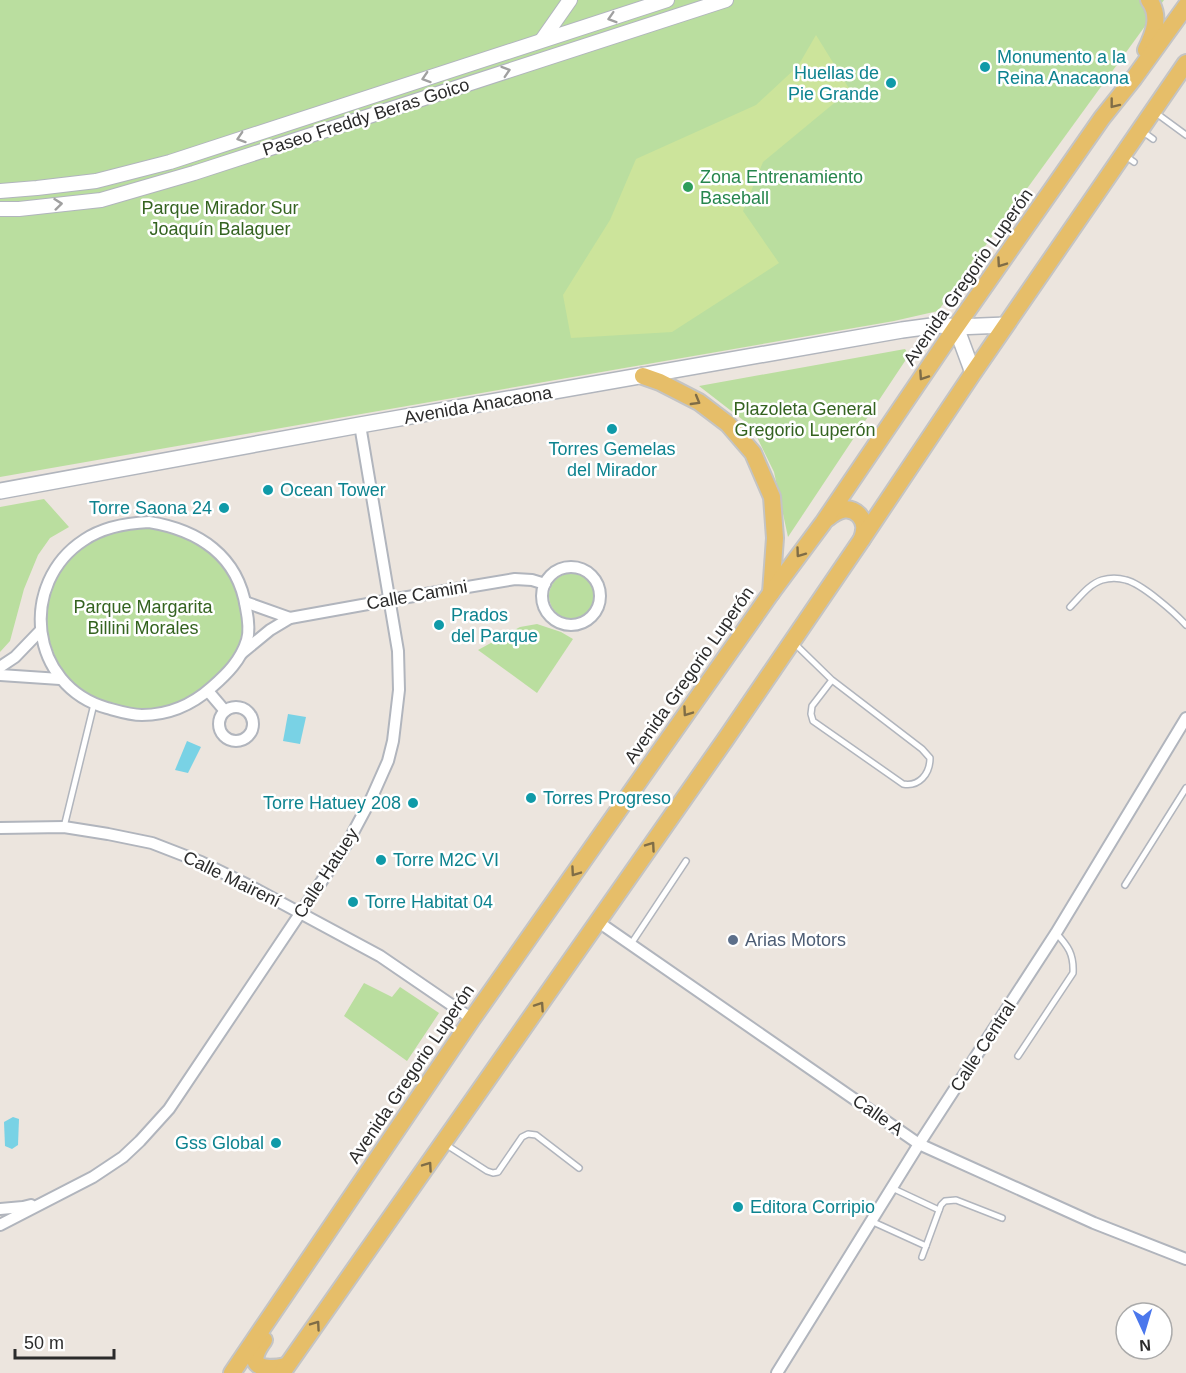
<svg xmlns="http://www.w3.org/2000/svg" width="1186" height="1373" font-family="Arial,sans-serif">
<rect width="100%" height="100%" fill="#ece5de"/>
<g fill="#bade9f">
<path d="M 0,0 L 1164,0 L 938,311 L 894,321 L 0,477 Z"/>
<path d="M 905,349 L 909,355 L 788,537 L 774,472 L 752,427 L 699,386 Z"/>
<path d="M 44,499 L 69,527 L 50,538 L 38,555 L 24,589 L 10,641 L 0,652 L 0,507 Z"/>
<path d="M 146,526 L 188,536 L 212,553 L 232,576 L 245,621 L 237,653 L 216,679 L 190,698 L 159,709 L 143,711 L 127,709 L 96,700 L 70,682 L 60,670 L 48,637 L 45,619 L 46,603 L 56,572 L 78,548 L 104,534 Z"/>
<circle cx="572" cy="596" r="23"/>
<path d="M 537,624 L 561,632 L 573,639 L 537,693 L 478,650 L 520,627 Z"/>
<path d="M 364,983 L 392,997 L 400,987 L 439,1013 L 407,1061 L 344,1016 Z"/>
</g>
<path fill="#cce49b" d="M 816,35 L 850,90 L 763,162 L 743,211 L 779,263 L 672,332 L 571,338 L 563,295 L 610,220 L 636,159 L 756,105 L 798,66 Z"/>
<g fill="#79d2e5">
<path d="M 288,714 L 306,717 L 300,744 L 283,741 Z"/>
<path d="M 187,741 L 201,747 L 188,773 L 175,770 Z"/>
<path d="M 13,1117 L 19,1119 L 18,1145 L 12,1149 L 5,1146 L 4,1122 Z"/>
</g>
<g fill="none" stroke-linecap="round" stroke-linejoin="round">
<defs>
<g id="service">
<path d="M 1156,113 L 1186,135"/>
<path d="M 1142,131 L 1153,139"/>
<path d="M 1124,155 L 1134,162"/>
<path d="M 1070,607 C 1079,598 1089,584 1102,580 C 1109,578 1119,578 1126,580 C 1142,584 1174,612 1186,625"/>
<path d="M 793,642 L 832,680 L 922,749 L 930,758 C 930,774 919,787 903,784 L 813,721 L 811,714 L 812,706 L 832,680"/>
<path d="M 64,827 L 94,704"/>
<path d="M 1125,885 L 1186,788"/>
<path d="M 631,944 L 686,861"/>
<path d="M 1018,1056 L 1073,973 C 1074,954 1068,946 1056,933"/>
<path d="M 445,1144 L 487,1171 L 493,1173 L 498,1172 L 522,1137 L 528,1134 L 536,1135 L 579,1168"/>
<path d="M 892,1188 L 939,1210"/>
<path d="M 871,1221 L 926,1246"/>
<path d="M 922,1257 L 941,1205 L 945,1201 L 956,1200 L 1002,1218"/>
</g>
<g id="minor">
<path d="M 149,522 C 199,530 238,556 246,608 C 248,618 250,630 247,640 C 241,660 227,674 212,687 C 193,704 169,715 142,715 C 130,715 118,711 107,708 C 29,686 18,583 84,540 C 103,527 127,523 149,522 Z"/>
<circle cx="571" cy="596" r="29"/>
<path d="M 245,602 L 290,618"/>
<path d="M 242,653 L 270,630 L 290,618 L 390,600 L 515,579 L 532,580 L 545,584"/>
<path d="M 0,667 L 15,657 L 41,630"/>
<path d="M 0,675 L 60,679"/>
<path d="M 208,691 L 225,711"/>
<circle cx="236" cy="724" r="17"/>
<path d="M 0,828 L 64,827 L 108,834 L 152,843 L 201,862 L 250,886 L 380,956 L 472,1019"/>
<path d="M 597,921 L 919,1144 L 1094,1223 L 1186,1259"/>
<path d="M 0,1209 L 23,1207 L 31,1205"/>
<path d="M 0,1225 L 93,1177 L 123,1157 L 140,1141 L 169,1109 L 348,842 L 372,797 L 388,761 L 393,741 L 399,690 L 398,651 L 360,425"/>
<path d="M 777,1373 L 919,1144 L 1056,933 L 1186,718"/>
</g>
<g id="tertiary">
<path d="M 542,40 L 570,0"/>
<path d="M 0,191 L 37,188 L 96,181 L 170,162 L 667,0"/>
<path d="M 0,209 L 19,209 L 101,200 L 194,173 L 726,0"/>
</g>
<g id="secondary">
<path d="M 956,327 L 973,373"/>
<path d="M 0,491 L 360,425 L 902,330 L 939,325 L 956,327 L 1006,325"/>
</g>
<g id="primary">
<path d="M 1146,50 C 1154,33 1161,16 1149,0"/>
<path d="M 643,376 L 660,382 L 699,402 L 728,424 L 753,453 L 772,497 L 775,538 L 771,593"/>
<path d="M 828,518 C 838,510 849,505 859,515 C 866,523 865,530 862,539"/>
<path d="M 264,1340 C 244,1367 262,1371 286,1366"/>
<path d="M 232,1373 L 472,1019 L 771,593 L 823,523 L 956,327 L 1102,118 L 1134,78 L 1186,6"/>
<path d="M 282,1373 L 725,740 L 860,542 L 973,373 L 1186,63"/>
</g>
</defs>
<use href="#service" stroke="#b1b5bd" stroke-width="8"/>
<use href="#minor" stroke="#b1b5bd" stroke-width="14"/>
<use href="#tertiary" stroke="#b1b5bd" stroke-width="16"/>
<use href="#secondary" stroke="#b1b5bd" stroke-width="18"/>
<use href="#primary" stroke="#c4c4c4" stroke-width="20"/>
<use href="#service" stroke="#fff" stroke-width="5"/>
<use href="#minor" stroke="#fff" stroke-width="10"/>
<use href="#tertiary" stroke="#fff" stroke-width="14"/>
<use href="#secondary" stroke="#fff" stroke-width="15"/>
<use href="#primary" stroke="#e6be69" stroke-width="16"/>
</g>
<defs><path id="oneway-chevron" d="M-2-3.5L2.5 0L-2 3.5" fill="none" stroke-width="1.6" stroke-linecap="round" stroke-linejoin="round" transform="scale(1.5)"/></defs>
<g stroke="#a0a0a0">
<use href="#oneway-chevron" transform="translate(612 18) rotate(163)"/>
<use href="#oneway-chevron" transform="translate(506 71) rotate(-18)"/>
<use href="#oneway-chevron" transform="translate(426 78) rotate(162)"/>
<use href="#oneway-chevron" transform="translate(241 138) rotate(162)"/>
<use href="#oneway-chevron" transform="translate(58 204) rotate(-6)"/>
</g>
<g stroke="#7f6d47">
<use href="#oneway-chevron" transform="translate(1114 104) rotate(128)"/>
<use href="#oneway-chevron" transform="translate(1001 263) rotate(125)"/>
<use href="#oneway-chevron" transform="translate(923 376) rotate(124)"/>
<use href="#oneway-chevron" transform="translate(696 401) rotate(30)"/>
<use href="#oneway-chevron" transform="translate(800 553) rotate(126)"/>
<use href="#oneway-chevron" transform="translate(687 712) rotate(125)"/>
<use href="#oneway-chevron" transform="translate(651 846) rotate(-55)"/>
<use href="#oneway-chevron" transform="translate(575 872) rotate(125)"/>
<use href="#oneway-chevron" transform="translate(540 1006) rotate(-56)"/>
<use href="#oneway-chevron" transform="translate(428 1166) rotate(-55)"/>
<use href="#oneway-chevron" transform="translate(316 1325) rotate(-55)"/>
</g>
<g fill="#0f9aa8" stroke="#fff" stroke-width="2">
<circle cx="985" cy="67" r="6"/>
<circle cx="891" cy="83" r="6"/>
<circle cx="612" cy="429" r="6"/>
<circle cx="268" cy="490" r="6"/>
<circle cx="224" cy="508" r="6"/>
<circle cx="439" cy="625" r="6"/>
<circle cx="531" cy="798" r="6"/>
<circle cx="413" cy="803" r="6"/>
<circle cx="381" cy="860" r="6"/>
<circle cx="353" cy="902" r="6"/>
<circle cx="276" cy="1143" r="6"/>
<circle cx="738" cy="1207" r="6"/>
</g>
<circle fill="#2e9e5b" stroke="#fff" stroke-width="2" cx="688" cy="187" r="6"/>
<circle fill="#5c6f8a" stroke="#fff" stroke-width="2" cx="733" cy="940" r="6"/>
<g text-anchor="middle" stroke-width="5" stroke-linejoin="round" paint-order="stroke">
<g font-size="18" fill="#0d838f" stroke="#fff" text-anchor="start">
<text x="997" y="63">Monumento a la<tspan x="997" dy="21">Reina Anacaona</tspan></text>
<text x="879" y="79" text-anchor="end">Huellas de<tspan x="879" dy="21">Pie Grande</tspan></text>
<text x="612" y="455" text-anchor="middle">Torres Gemelas<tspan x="612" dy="21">del Mirador</tspan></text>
<text x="280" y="496">Ocean Tower</text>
<text x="212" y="514" text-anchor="end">Torre Saona 24</text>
<text x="451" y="621">Prados<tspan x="451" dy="21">del Parque</tspan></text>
<text x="543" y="804">Torres Progreso</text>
<text x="401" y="809" text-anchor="end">Torre Hatuey 208</text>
<text x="393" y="866">Torre M2C VI</text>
<text x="365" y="908">Torre Habitat 04</text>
<text x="264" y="1149" text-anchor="end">Gss Global</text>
<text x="750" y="1213">Editora Corripio</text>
</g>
<g font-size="18" fill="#2b2b2b" stroke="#fff">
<text transform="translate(366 117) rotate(-18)" y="6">Paseo Freddy Beras Goico</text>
<text transform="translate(968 277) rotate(-55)" y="6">Avenida Gregorio Luperón</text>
<text transform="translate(478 405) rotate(-10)" y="6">Avenida Anacaona</text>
<text transform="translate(417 595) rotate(-10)" y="6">Calle Camini</text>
<text transform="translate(689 675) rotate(-55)" y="6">Avenida Gregorio Luperón</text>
<text transform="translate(326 873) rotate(-57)" y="6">Calle Hatuey</text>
<text transform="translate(232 879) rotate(26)" y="6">Calle Mairení</text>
<text transform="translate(983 1046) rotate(-57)" y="6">Calle Central</text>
<text transform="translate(411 1074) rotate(-56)" y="6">Avenida Gregorio Luperón</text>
<text transform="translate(878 1115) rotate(35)" y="6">Calle A</text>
</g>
<g font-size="18" fill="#27864d" stroke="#fff" text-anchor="start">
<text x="700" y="183">Zona Entrenamiento<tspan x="700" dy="21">Baseball</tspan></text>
</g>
<g font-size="18" fill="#346320" stroke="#fff">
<text x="220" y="214">Parque Mirador Sur<tspan x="220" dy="21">Joaquín Balaguer</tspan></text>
<text x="805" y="415">Plazoleta General<tspan x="805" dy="21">Gregorio Luperón</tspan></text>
<text x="143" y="613">Parque Margarita<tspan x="143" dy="21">Billini Morales</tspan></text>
</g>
<g font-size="18" fill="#4e5e75" stroke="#fff" text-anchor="start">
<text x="745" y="946">Arias Motors</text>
</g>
</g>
<g transform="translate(1144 1331) rotate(176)"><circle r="28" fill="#ffffff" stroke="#aaaaaa" stroke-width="1.5"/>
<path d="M0-4.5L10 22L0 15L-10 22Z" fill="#4b77ec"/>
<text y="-9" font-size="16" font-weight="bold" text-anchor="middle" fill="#2b2b2b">N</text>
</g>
<path d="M15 1349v9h99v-9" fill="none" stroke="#2b2b2b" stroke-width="3"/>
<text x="24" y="1349" font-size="18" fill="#2b2b2b" stroke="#ffffff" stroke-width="4.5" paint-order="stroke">50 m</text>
</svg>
